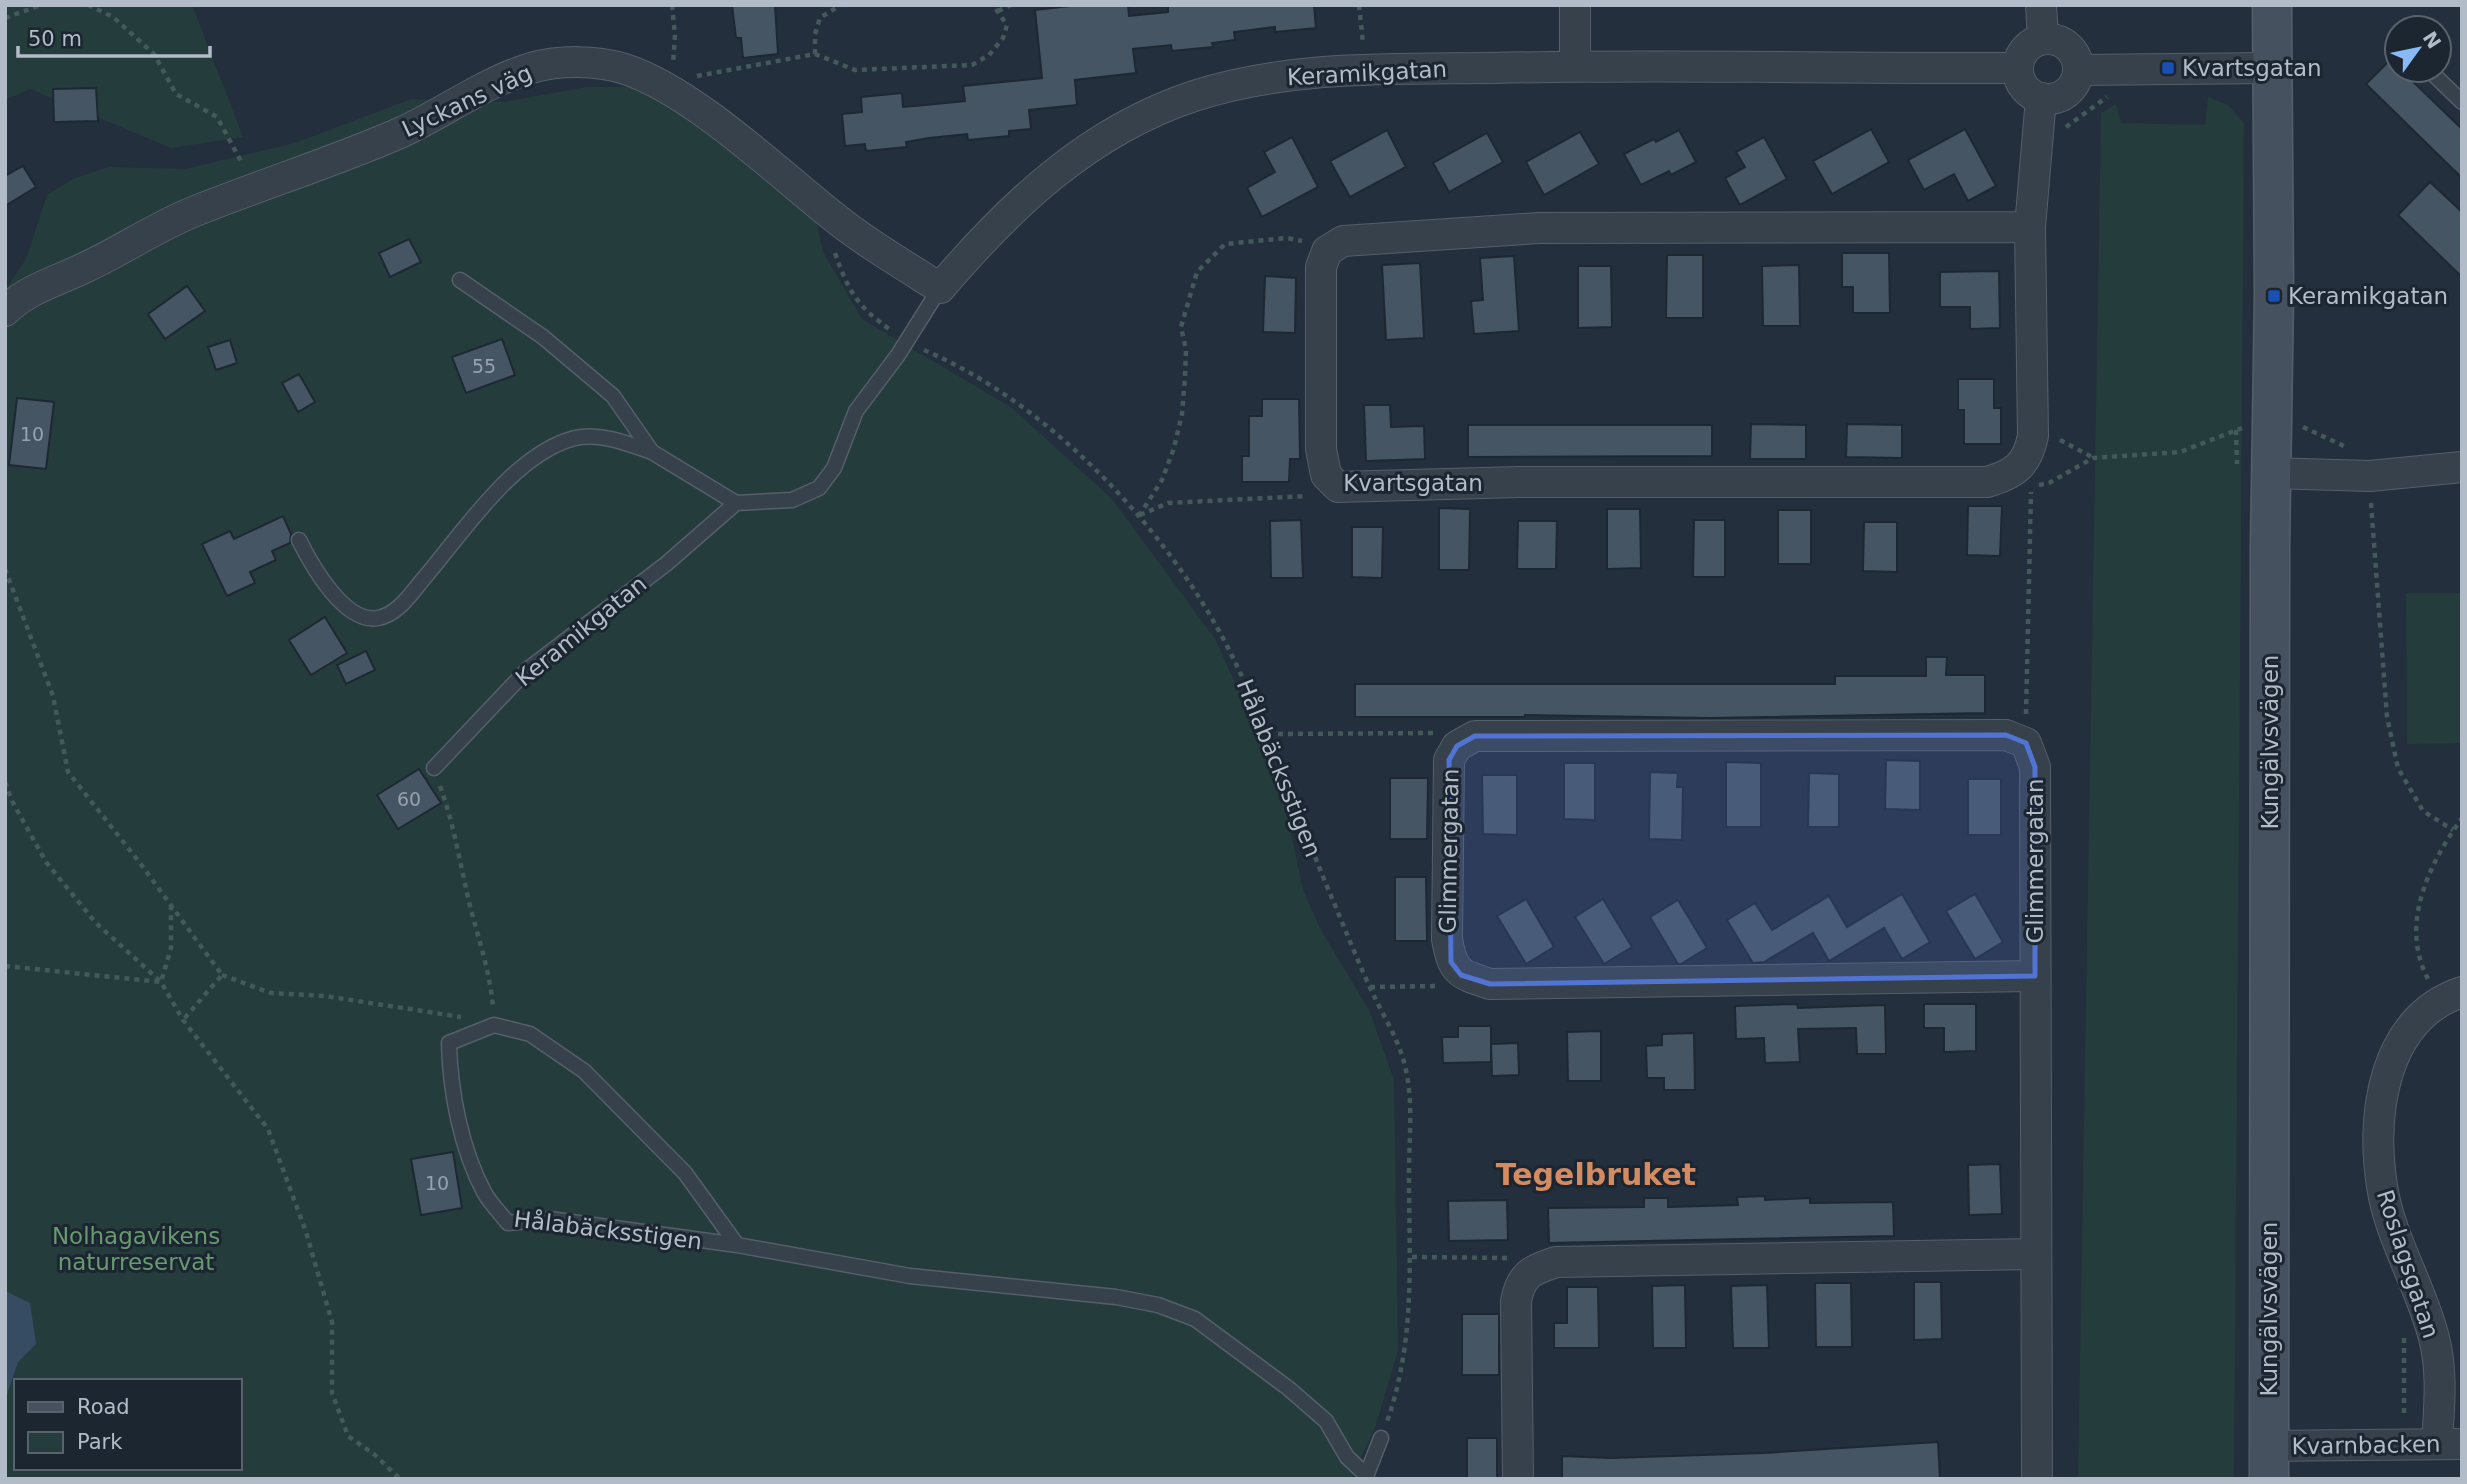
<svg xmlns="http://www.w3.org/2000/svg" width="2467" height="1484" font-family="'DejaVu Sans',sans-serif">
<rect width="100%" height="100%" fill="#232f3c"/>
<g fill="#253c3d" fill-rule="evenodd">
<path d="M 5,5 L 192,5 L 243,137 L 171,148 L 30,89 L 5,100 Z"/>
<path d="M 586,87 L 643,87 L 719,134 L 817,224 L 823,252 L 862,319 L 1012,408 L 1112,499 L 1215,639 L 1280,781 L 1303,890 L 1321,930 L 1369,1010 L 1394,1080 L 1398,1351 L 1375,1428 L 1351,1479 L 5,1479 L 5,290 L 26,259 L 47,195 L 75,178 L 109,167 L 185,169 L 295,143 L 411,99 L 504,102 ZM 16,1381 L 240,1381 L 240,1468 L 16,1468 Z"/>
<path d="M 2208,97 L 2228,105 L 2244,123 L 2234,1479 L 2078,1479 L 2101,113 L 2116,104 L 2121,123 L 2205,125 Z"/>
<path d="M 2406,593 L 2462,593 L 2462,743 L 2407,744 Z"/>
</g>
<path fill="#364c63" d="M 5,1291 L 30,1303 L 36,1344 L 18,1362 L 5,1400 Z"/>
<g fill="#465563" stroke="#1e2833" stroke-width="2">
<path d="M 732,5 L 775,5 L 778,54 L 743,58 L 741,38 L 736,38 Z"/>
<path d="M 1079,5 L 1128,5 L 1129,16 L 1168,12 L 1168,5 L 1314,5 L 1316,28 L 1275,32 L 1275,27 L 1234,32 L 1235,40 L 1212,43 L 1213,47 L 1172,51 L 1171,45 L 1133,49 L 1136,73 L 1075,80 L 1077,105 L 1029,110 L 1031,129 L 1009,131 L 1009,136 L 968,140 L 967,134 L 929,138 L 906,142 L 907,147 L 866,151 L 865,144 L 845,146 L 842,114 L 862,112 L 861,97 L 902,93 L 903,107 L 925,105 L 965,101 L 963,86 L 1042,78 L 1035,10 Z"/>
<path d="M 2390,60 L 2397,70 L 2401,70 L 2462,129 L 2462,178 L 2366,84 Z"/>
<path d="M 96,88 L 98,121 L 54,122 L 53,89 Z"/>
<path d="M 1871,129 L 1889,162 L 1832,194 L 1813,161 Z"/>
<path d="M 1965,129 L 1996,186 L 1968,201 L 1954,174 L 1924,190 L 1908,160 Z"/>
<path d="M 1387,130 L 1406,167 L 1350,197 L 1330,161 Z"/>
<path d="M 1679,130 L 1696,162 L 1671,175 L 1669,171 L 1641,185 L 1624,154 L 1654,139 L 1656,142 Z"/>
<path d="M 1580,132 L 1599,164 L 1544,195 L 1526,162 Z"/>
<path d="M 1487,133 L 1503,162 L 1449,192 L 1433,163 Z"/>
<path d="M 1292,137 L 1318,187 L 1262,217 L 1247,188 L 1275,172 L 1264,152 Z"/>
<path d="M 1764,137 L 1787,179 L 1740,205 L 1725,178 L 1745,167 L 1736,152 Z"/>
<path d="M 23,166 L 36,187 L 5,206 L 5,176 Z"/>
<path d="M 2430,182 L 2462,212 L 2462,277 L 2398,215 Z"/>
<path d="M 409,239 L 421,262 L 390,277 L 379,253 Z"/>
<path d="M 1842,253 L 1889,253 L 1890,313 L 1853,313 L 1853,287 L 1842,287 Z"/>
<path d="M 1667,255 L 1703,255 L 1703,318 L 1666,318 Z"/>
<path d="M 1514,256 L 1519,331 L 1474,334 L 1471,301 L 1483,300 L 1480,258 Z"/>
<path d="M 1420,263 L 1424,338 L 1386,340 L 1382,265 Z"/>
<path d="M 1799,265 L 1800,326 L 1763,326 L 1762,266 Z"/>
<path d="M 1578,266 L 1611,266 L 1612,327 L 1578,328 Z"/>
<path d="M 1999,271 L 2000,328 L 1970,329 L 1970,307 L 1940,307 L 1940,272 Z"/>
<path d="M 1265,276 L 1296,278 L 1295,333 L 1263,332 Z"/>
<path d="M 187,286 L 205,311 L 165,339 L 148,314 Z"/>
<path d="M 502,339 L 515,375 L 466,393 L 452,357 Z"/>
<path d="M 230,340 L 237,363 L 216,370 L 208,347 Z"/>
<path d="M 299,374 L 315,402 L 298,412 L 282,383 Z"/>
<path d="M 1958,379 L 1994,379 L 1994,408 L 2001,408 L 2001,444 L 1964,444 L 1964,410 L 1958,410 Z"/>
<path d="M 17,398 L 54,402 L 46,469 L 9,465 Z"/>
<path d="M 1262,399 L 1299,399 L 1300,459 L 1290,459 L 1289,482 L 1242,482 L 1242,456 L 1249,456 L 1249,416 L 1262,416 Z"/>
<path d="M 1364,405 L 1390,405 L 1391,427 L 1424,426 L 1425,459 L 1366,461 Z"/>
<path d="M 1751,424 L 1806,425 L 1806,459 L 1750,459 Z"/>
<path d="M 1847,424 L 1902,425 L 1902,458 L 1846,457 Z"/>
<path d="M 1468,425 L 1712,425 L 1712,456 L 1468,457 Z"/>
<path d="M 1968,506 L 2002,506 L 2000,556 L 1967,555 Z"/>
<path d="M 1439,508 L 1470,509 L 1469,570 L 1439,570 Z"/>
<path d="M 1607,509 L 1640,509 L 1641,568 L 1607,569 Z"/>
<rect x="1778" y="510" width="33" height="54"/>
<path d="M 283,516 L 291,534 L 290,543 L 272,551 L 276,560 L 250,572 L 255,583 L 227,596 L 202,544 L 230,531 L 234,539 Z"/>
<path d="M 1301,520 L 1303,578 L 1271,578 L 1270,521 Z"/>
<path d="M 1694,520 L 1725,520 L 1725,577 L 1693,577 Z"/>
<path d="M 1518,521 L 1557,521 L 1556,569 L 1517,569 Z"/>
<path d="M 1864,522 L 1897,522 L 1897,572 L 1863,571 Z"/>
<path d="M 1352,527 L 1383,527 L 1382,578 L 1352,577 Z"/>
<path d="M 325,617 L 347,653 L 311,675 L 289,640 Z"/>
<path d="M 366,651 L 375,670 L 346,684 L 337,665 Z"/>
<path d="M 1926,657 L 1947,657 L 1946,675 L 1985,675 L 1985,713 L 1711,718 L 1525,715 L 1525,717 L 1355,717 L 1355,684 L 1835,684 L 1835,676 L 1926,676 Z"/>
<path d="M 1886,760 L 1920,761 L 1920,810 L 1885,809 Z"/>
<path d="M 1726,762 L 1761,763 L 1761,827 L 1726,827 Z"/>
<path d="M 1564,763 L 1595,763 L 1595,820 L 1564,819 Z"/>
<path d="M 419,769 L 441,803 L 398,829 L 377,795 Z"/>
<path d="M 1650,772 L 1678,773 L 1677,787 L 1683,787 L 1682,840 L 1649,839 Z"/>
<path d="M 1809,773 L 1839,774 L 1839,827 L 1808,827 Z"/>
<path d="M 1482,775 L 1517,775 L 1517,835 L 1483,834 Z"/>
<path d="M 1390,778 L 1428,778 L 1427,839 L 1390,839 Z"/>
<rect x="1968" y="779" width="33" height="56"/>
<path d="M 1395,877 L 1426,877 L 1427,941 L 1395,941 Z"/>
<path d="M 1902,894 L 1930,942 L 1902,959 L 1884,928 L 1829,961 L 1813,933 L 1764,962 L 1753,963 L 1727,920 L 1755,903 L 1772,930 L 1829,896 L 1847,927 Z"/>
<path d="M 1975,894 L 2003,942 L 1975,959 L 1946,911 Z"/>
<path d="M 1526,899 L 1554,947 L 1526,964 L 1497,916 Z"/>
<path d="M 1603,899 L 1632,947 L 1604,964 L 1575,917 Z"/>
<path d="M 1678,900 L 1707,948 L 1681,964 L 1678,964 L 1650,917 Z"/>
<path d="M 1797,1004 L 1798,1008 L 1885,1005 L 1886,1054 L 1857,1054 L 1856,1028 L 1798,1029 L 1800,1062 L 1765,1063 L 1764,1038 L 1736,1039 L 1735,1006 Z"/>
<path d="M 1924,1004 L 1976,1004 L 1976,1051 L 1944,1052 L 1944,1028 L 1924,1028 Z"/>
<path d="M 1458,1026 L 1491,1026 L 1491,1062 L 1443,1063 L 1442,1037 L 1458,1037 Z"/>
<path d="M 1601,1031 L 1601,1081 L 1568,1081 L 1567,1032 Z"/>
<path d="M 1694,1033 L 1695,1090 L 1664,1090 L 1664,1078 L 1647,1078 L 1646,1046 L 1662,1045 L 1662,1034 Z"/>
<path d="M 1518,1043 L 1519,1075 L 1492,1076 L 1491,1044 Z"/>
<path d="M 453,1152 L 462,1208 L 421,1215 L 411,1159 Z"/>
<path d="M 2000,1164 L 2002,1214 L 1969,1215 L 1968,1165 Z"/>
<path d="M 1765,1196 L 1765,1200 L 1810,1198 L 1810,1203 L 1893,1202 L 1894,1236 L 1549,1243 L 1548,1208 L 1644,1207 L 1644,1198 L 1668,1198 L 1668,1207 L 1738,1205 L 1737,1197 Z"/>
<path d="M 1507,1200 L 1508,1240 L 1449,1241 L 1448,1201 Z"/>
<path d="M 1914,1282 L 1941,1282 L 1942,1339 L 1914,1340 Z"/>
<path d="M 1815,1283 L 1851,1283 L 1852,1347 L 1816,1347 Z"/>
<path d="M 1685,1285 L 1686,1348 L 1653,1348 L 1652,1286 Z"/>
<path d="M 1767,1285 L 1769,1348 L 1733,1348 L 1731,1286 Z"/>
<path d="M 1567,1287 L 1598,1287 L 1599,1348 L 1554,1348 L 1554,1323 L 1567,1323 Z"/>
<rect x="1462" y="1314" width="37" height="61"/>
<rect x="1467" y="1438" width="30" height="41"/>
<path d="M 1938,1442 L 1940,1479 L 1562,1479 L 1562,1456 L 1611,1458 L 1764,1453 Z"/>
</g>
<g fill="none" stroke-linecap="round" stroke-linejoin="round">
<defs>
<g id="lane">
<path d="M 2429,70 L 2462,102"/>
<path d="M 460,280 L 543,337 L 613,396 L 652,452 L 736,503"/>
<path d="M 299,540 C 311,564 344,624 378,618 C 399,614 412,592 425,577 C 464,531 515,453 575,438 C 600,432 629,444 652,452"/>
<path d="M 434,768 L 528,669 L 666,564 L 736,503 L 792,500 L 819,488 L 834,468 L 856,411 L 898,355 L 940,288"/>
<path d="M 737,1245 L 685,1173 L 584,1071 L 530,1034 L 494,1025 L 449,1043 C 450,1091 461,1149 484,1192 C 490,1203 500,1213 508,1223 L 550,1219 L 737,1245 L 910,1276 L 1116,1297 L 1158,1305 L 1195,1319 L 1288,1388 L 1326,1421 L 1347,1457 L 1366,1475"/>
<path d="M 1365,1479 L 1381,1438"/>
</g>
<g id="street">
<path d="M 1575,5 L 1575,66"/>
<path d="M 2041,5 L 2043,39"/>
<circle cx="2048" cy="69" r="30"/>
<path d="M 2078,70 L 2270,68"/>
<path d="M 2030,227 L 1539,228 L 1343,241 L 1327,251 L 1321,267 L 1321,449 L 1326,475 L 1338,487 L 1519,482 L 1987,482 C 2015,474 2027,465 2033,436 L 2030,227 L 2041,98"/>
<path d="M 5,311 C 27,289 57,281 84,268 C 121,251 156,227 193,212 C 262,184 334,162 402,132 C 445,112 485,82 531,68 C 560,60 596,60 625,69 C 692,91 774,169 829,213 C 863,241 902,264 940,288 C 1010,206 1088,131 1194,96 C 1291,65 1393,69 1492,68 C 1667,64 1843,69 2018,68"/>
<path d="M 2271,473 L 2370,476 L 2462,467"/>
<path d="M 2035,976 L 1490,984 C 1459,974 1453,973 1447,939 L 1449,760 L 1457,746 L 1475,736 L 2006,735 L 2026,743 L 2035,767 L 2037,1479"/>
<path d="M 2437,1444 C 2439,1409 2443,1372 2434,1338 C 2421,1286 2390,1239 2382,1186 C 2371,1114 2383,1018 2462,992"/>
<path d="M 2270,1446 L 2462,1444"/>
<path d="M 1518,1479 L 1516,1301 C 1521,1274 1532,1270 1556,1262 L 2036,1254"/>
</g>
<path id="secondary" d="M 2269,1479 L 2270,549 L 2274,296 L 2272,5"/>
</defs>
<use href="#lane" stroke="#555f6a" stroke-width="17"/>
<use href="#street" stroke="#555f6a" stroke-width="32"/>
<use href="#secondary" stroke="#555f6a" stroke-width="41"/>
<g stroke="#43595a" stroke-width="4.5" stroke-dasharray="5 5" stroke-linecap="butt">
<path d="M 88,5 L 113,17 L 154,54 L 176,94 L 217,117 L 243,165"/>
<path d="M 672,5 L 675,35 L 673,64"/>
<path d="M 1359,5 L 1363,43"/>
<path d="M 998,11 L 1011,5"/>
<path d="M 5,18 L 41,5"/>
<path d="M 815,54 L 815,34 L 820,18 L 840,5"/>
<path d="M 697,76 L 815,54 L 855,70 L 972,65 L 989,55 L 1003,38 L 1007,25 L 993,5"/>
<path d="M 2066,127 L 2107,97"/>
<path d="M 835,253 C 849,293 858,307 892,331"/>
<path d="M 924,350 C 1053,405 1176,537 1236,664 C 1270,735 1296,811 1326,884 C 1342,921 1356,958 1373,994 C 1383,1015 1398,1039 1404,1062 C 1414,1099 1409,1136 1409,1174 C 1409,1261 1416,1338 1387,1422"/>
<path d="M 2303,427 L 2346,447"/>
<path d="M 2236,430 L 2237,464"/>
<path d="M 2060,440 L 2092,457"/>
<path d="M 2039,485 L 2049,483 L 2093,458 L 2180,452 L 2242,428"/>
<path d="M 2371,503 L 2387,717 L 2398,768 L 2423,811 L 2453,830"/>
<path d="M 1140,515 L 1168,503 L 1307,496"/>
<path d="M 1139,516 L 1162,480 L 1174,448 L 1182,414 L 1185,377 L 1186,350 L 1181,327 L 1197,272 L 1225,244 L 1287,238 L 1302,241"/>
<path d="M 5,569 L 53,696 L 68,772 L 140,863 L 222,975 L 183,1020"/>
<path d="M 2026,714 L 2031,492"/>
<path d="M 1268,734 L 1435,733"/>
<path d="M 5,782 L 12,801 L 46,862 L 95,922 L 161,982 L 183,1020 L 268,1129 L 306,1232 L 332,1322 L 332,1393 L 348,1436 L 375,1455 L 400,1479"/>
<path d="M 440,786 C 454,824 460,863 469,902 C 478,938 490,971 493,1008"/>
<path d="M 5,966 L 161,982 L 171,948 L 171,904"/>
<path d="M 222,975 L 271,993 L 325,996 L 461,1017"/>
<path d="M 2428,979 C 2399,924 2429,864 2462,818"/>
<path d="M 1370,987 L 1440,986"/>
<path d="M 1412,1257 L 1509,1258"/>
<path d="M 2404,1338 L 2404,1417"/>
</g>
<use href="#lane" stroke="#37414c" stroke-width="14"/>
<use href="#street" stroke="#37414c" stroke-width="30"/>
<use href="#secondary" stroke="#45515f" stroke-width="38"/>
</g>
<path fill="#5174d2" fill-opacity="0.2" stroke="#5174d2" stroke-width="5" stroke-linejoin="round" d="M 2006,735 L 2026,743 L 2035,767 L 2035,976 L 1490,984 L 1461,975 L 1451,962 L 1449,760 L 1457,746 L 1475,736 Z"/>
<g fill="#1a4fb4" stroke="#1c2631" stroke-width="2.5">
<rect x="2161" y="61" width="14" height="14" rx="3.5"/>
<rect x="2267" y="289" width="14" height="14" rx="3.5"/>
</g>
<g text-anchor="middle" stroke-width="6" stroke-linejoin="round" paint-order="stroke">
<g font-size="19" fill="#97a2af">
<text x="484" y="373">55</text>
<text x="32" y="441">10</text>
<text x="409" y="806">60</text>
<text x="437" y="1190">10</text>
</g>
<g font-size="23" fill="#b2bcc8" stroke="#1c2631" text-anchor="start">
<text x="2182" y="76">Kvartsgatan</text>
<text x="2288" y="304">Keramikgatan</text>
</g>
<g font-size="23" fill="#b2bcc8" stroke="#1c2631">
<text transform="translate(1367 73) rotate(-3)" y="8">Keramikgatan</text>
<text transform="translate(467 101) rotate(-25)" y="8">Lyckans väg</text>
<text x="1413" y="491">Kvartsgatan</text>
<text transform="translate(581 631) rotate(-39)" y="8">Keramikgatan</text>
<text transform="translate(2270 742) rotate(-90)" y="8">Kungälvsvägen</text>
<text transform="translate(1279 768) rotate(68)" y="8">Hålabäcksstigen</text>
<text transform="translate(1449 851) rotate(-89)" y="8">Glimmergatan</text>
<text transform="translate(2035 861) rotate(-90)" y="8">Glimmergatan</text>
<text transform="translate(608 1230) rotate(7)" y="8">Hålabäcksstigen</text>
<text transform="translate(2408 1264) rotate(72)" y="8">Roslagsgatan</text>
<text transform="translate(2269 1309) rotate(-90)" y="8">Kungälvsvägen</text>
<text transform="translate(2366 1445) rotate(-1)" y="8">Kvarnbacken</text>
</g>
<g font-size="23" fill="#699971" stroke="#1c2631">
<text x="136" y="1244">Nolhagavikens<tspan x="136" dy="26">naturreservat</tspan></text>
</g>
<g font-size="30" font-weight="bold" fill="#d48b61" stroke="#1c2631">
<text x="1596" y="1185">Tegelbruket</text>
</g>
</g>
<rect width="2467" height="1484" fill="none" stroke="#b2bcc8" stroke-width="14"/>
<rect x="14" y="1379" width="228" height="91" fill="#1c2631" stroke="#58626d" stroke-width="2"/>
<rect x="28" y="1402" width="35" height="10" fill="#45515f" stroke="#58626d" stroke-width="2"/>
<text x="77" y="1414" font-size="21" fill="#b2bcc8">Road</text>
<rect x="28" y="1432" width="35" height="21" fill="#253c3d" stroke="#58626d" stroke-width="2"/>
<text x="77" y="1449" font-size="21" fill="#b2bcc8">Park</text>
<g transform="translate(2418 49) rotate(57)"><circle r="33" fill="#1c2631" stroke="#58626d" stroke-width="2"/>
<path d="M0-5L12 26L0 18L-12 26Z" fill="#88baf7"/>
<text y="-10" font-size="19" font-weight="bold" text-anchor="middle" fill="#b2bcc8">N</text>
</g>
<path d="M18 46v10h192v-10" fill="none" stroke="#b2bcc8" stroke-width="3.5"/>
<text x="28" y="46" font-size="21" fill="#b2bcc8" stroke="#1c2631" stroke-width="5" paint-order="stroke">50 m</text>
</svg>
